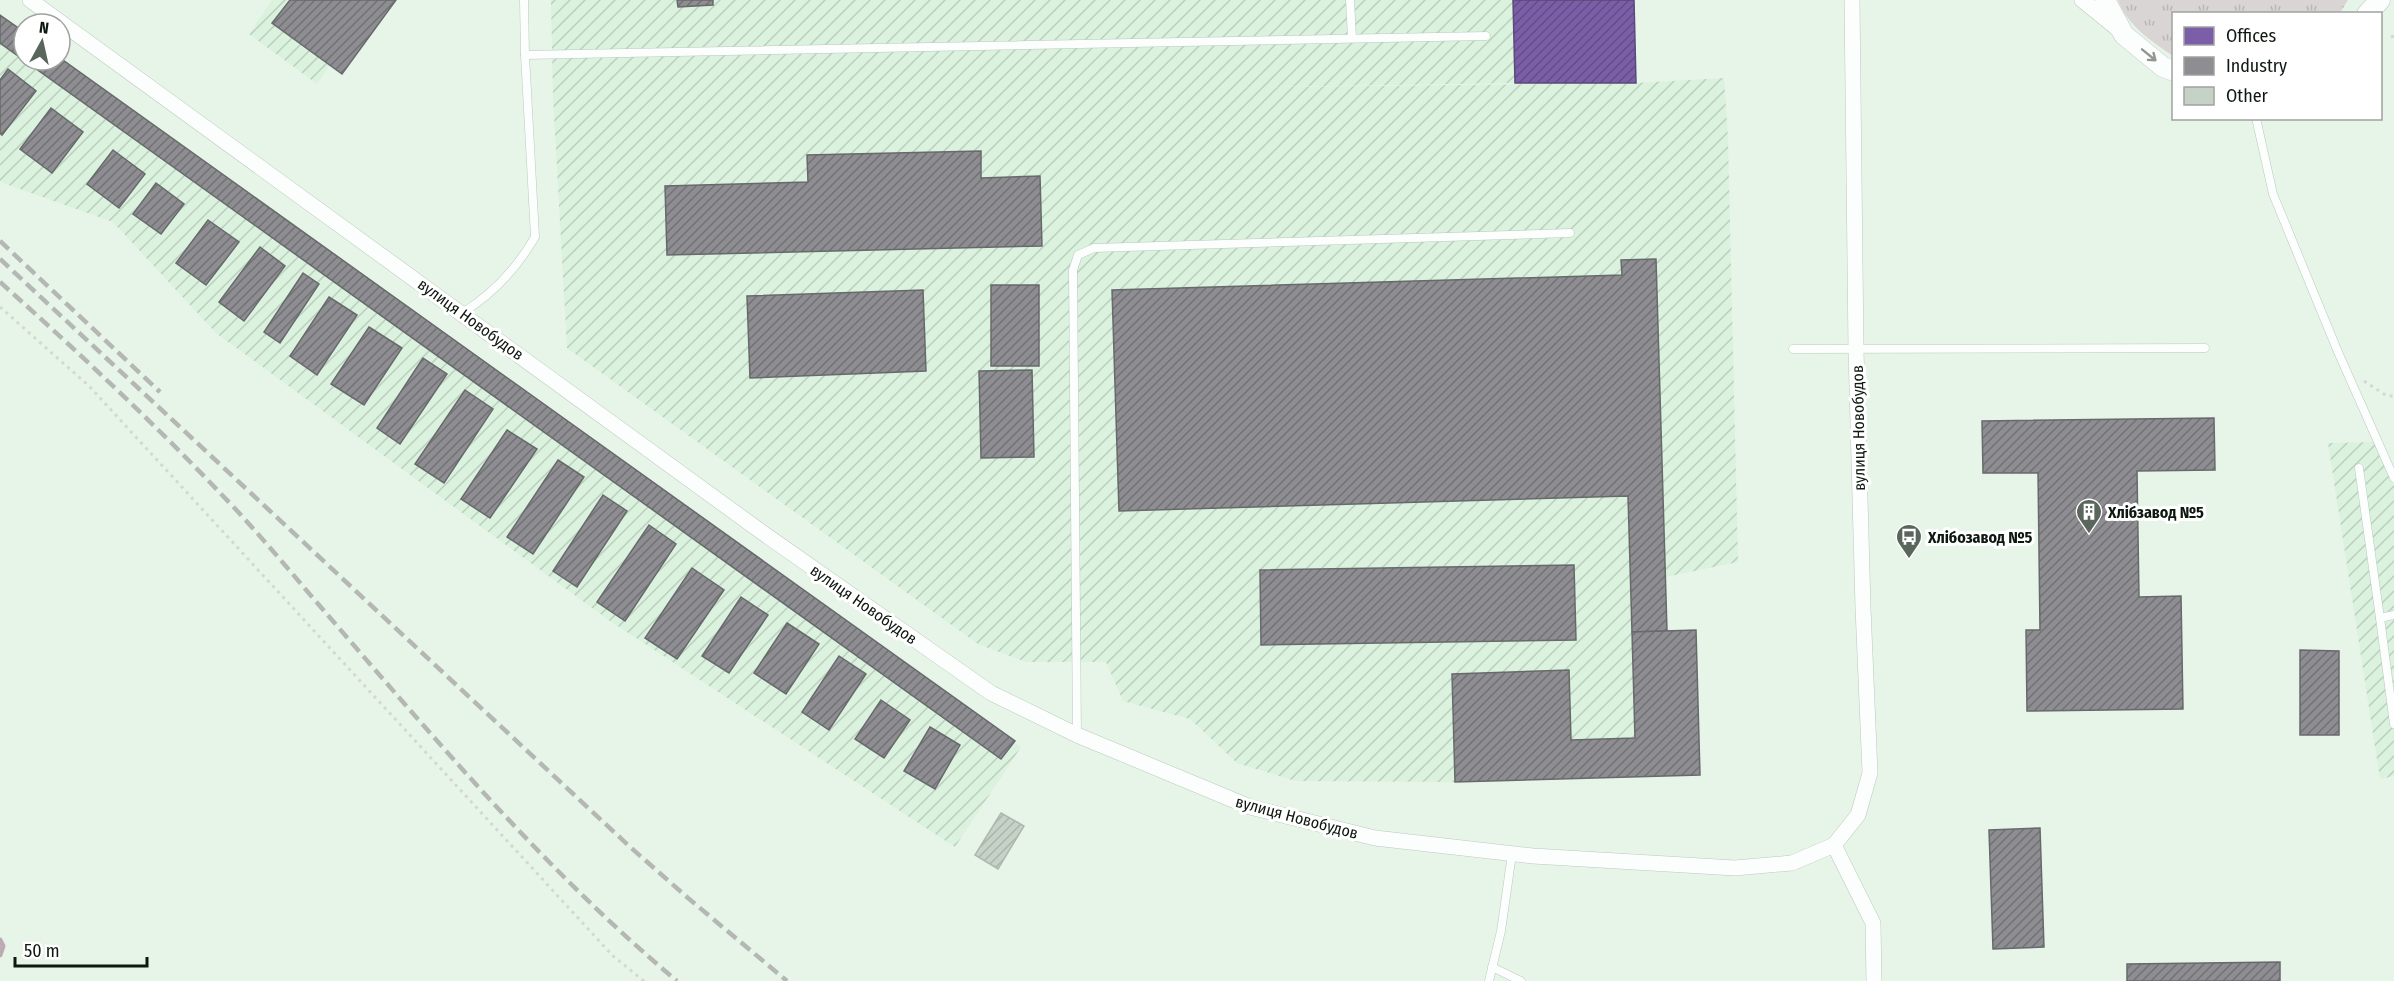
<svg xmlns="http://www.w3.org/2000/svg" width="2394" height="981" font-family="'Fira Sans Condensed',sans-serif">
<defs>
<pattern id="industrial-furrows" width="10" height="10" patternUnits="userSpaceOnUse" patternTransform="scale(1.5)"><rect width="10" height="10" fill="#daf2de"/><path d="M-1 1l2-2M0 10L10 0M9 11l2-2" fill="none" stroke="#bacfbd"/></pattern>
<pattern id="grass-tufts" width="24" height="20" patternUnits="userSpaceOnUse" patternTransform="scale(1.5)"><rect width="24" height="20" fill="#dad5d5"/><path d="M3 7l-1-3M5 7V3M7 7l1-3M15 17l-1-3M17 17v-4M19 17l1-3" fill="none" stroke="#bab6b6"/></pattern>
<pattern id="offices-hatch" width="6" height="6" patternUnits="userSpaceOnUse" patternTransform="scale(1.5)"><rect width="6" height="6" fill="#7b5ea7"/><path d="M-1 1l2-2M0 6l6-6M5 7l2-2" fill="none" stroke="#634d87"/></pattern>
<pattern id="industry-hatch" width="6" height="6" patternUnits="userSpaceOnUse" patternTransform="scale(1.5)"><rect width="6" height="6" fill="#8d8d92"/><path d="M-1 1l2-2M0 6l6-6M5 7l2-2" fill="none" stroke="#727276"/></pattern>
<pattern id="building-hatch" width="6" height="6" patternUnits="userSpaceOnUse" patternTransform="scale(1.5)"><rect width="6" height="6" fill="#c6d2c8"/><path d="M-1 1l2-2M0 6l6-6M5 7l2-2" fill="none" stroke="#a9b4ab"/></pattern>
</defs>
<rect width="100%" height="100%" fill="#e7f5e9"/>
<g fill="url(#industrial-furrows)" fill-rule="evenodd">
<path d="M 272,0 L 374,0 L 317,84 L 249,34 Z"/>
<path d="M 551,0 L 1634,0 L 1636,83 L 1724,78 L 1728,139 L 1738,562 L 1665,577 L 1667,630 L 1696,630 L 1700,775 L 1455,782 L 1295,781 L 1237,763 L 1190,719 L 1123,701 L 1106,662 L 1026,662 L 978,644 L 567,348 L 553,97 ZM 1515,83 L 1555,84 L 1202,88 Z"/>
<path d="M 0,27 L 24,60 L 257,206 L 1021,747 L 955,847 L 610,621 L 216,333 L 113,222 L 3,183 L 0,181 Z"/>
<path d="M 2375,442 L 2394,486 L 2394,776 L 2380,779 L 2328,443 Z"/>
</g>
<path fill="url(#grass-tufts)" d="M 2118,0 L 2348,0 L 2340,13 L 2174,14 L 2173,56 C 2152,42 2127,25 2118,0 Z"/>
<path fill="url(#offices-hatch)" stroke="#5a497a" stroke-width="1.5" d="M 1513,0 L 1634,0 L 1636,83 L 1515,83 Z"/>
<g fill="url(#industry-hatch)" stroke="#676a6b" stroke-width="1.5">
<path d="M 290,0 L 396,0 L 342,74 L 272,23 Z"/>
<path d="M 677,0 L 713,0 L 713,5 L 678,7 Z"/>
<path d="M 0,15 L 24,32 L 24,60 L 60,60 L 60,58 L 1015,741 L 1001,759 L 0,43 Z"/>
<path d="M 8,69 L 36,91 L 2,135 L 0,133 L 0,80 Z"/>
<path d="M 51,108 L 83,132 L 52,173 L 20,149 Z"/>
<path d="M 113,150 L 145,174 L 119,208 L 87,184 Z"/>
<path d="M 981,151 L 981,178 L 1040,176 L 1042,246 L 667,255 L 665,186 L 808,182 L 807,155 Z"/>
<path d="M 156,183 L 184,204 L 161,234 L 133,214 Z"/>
<path d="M 208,220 L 239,242 L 206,285 L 176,263 Z"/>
<path d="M 260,247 L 285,266 L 244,321 L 219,302 Z"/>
<path d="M 1656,259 L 1667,631 L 1632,632 L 1628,496 L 1119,511 L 1112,290 L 1622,275 L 1621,260 Z"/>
<path d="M 303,273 L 319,284 L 280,343 L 264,332 Z"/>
<rect x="991" y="285" width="48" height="81"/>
<path d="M 923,290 L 926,371 L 750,378 L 747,296 Z"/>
<path d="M 329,297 L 357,315 L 317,375 L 290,356 Z"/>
<path d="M 369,327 L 402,348 L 364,405 L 331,384 Z"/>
<path d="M 423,358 L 447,374 L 400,444 L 377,428 Z"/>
<path d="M 1032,370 L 1034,457 L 981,458 L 979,371 Z"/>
<path d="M 465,390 L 493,409 L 444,483 L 415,464 Z"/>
<path d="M 2214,418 L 2215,470 L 2137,471 L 2139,597 L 2181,596 L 2183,709 L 2027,711 L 2026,630 L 2040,630 L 2038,473 L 1983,473 L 1982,421 Z"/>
<path d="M 507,430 L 537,449 L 490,518 L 461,499 Z"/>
<path d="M 558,460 L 584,477 L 533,554 L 507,537 Z"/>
<path d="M 603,495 L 627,511 L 577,587 L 553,571 Z"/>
<path d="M 649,525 L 676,544 L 625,621 L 597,602 Z"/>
<path d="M 1574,565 L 1576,640 L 1261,645 L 1260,570 Z"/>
<path d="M 692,568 L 724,590 L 677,659 L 645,638 Z"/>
<path d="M 741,597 L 768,615 L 729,673 L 702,656 Z"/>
<path d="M 787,623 L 819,644 L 786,694 L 754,673 Z"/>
<path d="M 1696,630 L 1700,775 L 1455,782 L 1452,674 L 1569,670 L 1571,740 L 1635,738 L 1632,632 Z"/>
<path d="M 2300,650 L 2339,651 L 2339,735 L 2300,735 Z"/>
<path d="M 839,656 L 866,674 L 829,730 L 802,712 Z"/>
<path d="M 881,700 L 910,720 L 884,758 L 855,739 Z"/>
<path d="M 930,727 L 960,745 L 935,789 L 904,771 Z"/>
<path d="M 2040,828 L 2044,947 L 1993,949 L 1989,830 Z"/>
<path d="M 2280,962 L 2280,981 L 2127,981 L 2127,964 Z"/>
</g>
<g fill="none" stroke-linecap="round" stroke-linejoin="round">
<path stroke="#bbabb2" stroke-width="5" d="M 0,940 L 3,946 L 0,955"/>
</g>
<path fill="url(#building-hatch)" stroke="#acb7ae" stroke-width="1.5" d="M 1001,813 L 1024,826 L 998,869 L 975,855 Z"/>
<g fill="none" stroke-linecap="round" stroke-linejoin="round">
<defs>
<g id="service">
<path d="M 1350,0 L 1352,38"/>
<path d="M 525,55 L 1486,36"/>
<path d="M 2256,118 L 2273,194 L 2338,352 L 2394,478"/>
<path d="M 462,313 C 493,294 517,268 535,237 L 525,55 L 524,0"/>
<path d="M 1793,349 L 2205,348"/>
<path d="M 2359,468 L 2380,618"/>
<path d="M 2394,615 L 2380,618 L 2394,724"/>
<path d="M 1077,735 L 1073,270 L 1078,255 L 1094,248 L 1570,233"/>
<path d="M 1492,967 L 1521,981"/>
<path d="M 1489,981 L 1501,931 L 1512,854"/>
</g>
<g id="minor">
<path d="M 30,0 L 763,533 L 991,693 L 1077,735 L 1250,807 L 1375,838 L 1533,856 L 1735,868 L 1792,863 L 1834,845 L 1858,815 L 1870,773 L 1863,608 L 1856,350 L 1852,0"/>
<path d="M 2082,0 L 2119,30"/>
<path d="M 1834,845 L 1873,923 L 1874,981"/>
</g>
<g id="tertiary">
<path d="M 2105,0 L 2124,35 L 2163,67 L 2174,71"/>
<path d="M 2367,14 L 2380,0"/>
</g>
</defs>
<use href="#service" stroke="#bdc8bf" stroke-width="9"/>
<use href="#minor" stroke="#bdc8bf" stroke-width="16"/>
<use href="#tertiary" stroke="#bdc8bf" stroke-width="21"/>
<g stroke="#d3d8d5" stroke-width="3" stroke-dasharray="3 4.5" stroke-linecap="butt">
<path d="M 2391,37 L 2394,36"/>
<path d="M 0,307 L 89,386 L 613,956 L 644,981"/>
<path d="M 2364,381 L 2387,396 L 2394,396"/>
</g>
<use href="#service" stroke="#fbfefc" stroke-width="8"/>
<use href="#minor" stroke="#fbfefc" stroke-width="15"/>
<use href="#tertiary" stroke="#fbfefc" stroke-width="20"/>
<g stroke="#b4b7b4" stroke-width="4.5" stroke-dasharray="12 6" stroke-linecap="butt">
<path d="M 0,241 L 160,392"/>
<path d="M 0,259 L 629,846 L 688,898 L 787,981"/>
<path d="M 0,282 C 76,350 152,421 222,495 C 261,535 296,579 332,620 C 441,746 549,874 677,981"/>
</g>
</g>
<defs><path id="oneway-shaft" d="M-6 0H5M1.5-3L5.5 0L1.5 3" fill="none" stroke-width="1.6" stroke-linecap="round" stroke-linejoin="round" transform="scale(1.5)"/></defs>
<use stroke="#909692" href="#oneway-shaft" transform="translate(2149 55) rotate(39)"/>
<defs>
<symbol id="building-pin" viewBox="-11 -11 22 30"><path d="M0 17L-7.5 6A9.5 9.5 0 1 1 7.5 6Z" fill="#5a655c" stroke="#fff"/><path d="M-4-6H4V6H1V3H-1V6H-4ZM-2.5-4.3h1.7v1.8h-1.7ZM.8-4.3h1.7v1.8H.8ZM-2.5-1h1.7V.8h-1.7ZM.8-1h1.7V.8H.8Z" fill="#fff"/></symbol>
<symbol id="bus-pin" viewBox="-11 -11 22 30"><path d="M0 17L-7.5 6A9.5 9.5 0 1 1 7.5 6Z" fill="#5a655c" stroke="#fff"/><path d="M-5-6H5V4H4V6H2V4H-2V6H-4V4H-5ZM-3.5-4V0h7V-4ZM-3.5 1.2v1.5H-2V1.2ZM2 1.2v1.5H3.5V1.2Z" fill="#fff"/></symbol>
</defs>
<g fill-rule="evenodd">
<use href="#building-pin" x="2074" y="497" width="30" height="40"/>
<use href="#bus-pin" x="1894" y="522" width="30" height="40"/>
</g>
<g text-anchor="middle" stroke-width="6" stroke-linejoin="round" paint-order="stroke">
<g font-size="16" fill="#0e1710" stroke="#fff">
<text transform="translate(471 319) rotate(36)" y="6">вулиця Новобудов</text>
<text transform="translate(1858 428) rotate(-91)" y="6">вулиця Новобудов</text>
<text transform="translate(864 604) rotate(35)" y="6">вулиця Новобудов</text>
<text transform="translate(1297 817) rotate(15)" y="6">вулиця Новобудов</text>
</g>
<g font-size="16" font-weight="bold" fill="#0e1710" stroke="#fff" text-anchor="start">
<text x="2108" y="518">Хлібзавод №5</text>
<text x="1928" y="543">Хлібозавод №5</text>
</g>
</g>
<rect x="2172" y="12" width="210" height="108" fill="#ffffff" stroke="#9fa29f" stroke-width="1.5"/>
<rect x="2184" y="27" width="30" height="18" fill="#7b5ea7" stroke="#9fa29f" stroke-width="1.5"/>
<text x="2226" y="42" font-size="18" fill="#0e1710">Offices</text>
<rect x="2184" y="57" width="30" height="18" fill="#8d8d92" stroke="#9fa29f" stroke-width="1.5"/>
<text x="2226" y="72" font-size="18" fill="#0e1710">Industry</text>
<rect x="2184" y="87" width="30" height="18" fill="#c6d2c8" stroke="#9fa29f" stroke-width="1.5"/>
<text x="2226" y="102" font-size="18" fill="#0e1710">Other</text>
<g transform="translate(42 42) rotate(8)"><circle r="28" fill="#ffffff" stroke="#9fa29f" stroke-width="1.5"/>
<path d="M0-4.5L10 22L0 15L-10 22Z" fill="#5a655c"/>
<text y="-9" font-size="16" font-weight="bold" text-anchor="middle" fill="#0e1710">N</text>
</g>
<path d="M15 957v9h132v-9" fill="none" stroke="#0e1710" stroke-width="3"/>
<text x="24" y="957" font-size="18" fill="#0e1710" stroke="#ffffff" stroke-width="4.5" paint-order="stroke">50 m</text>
</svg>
